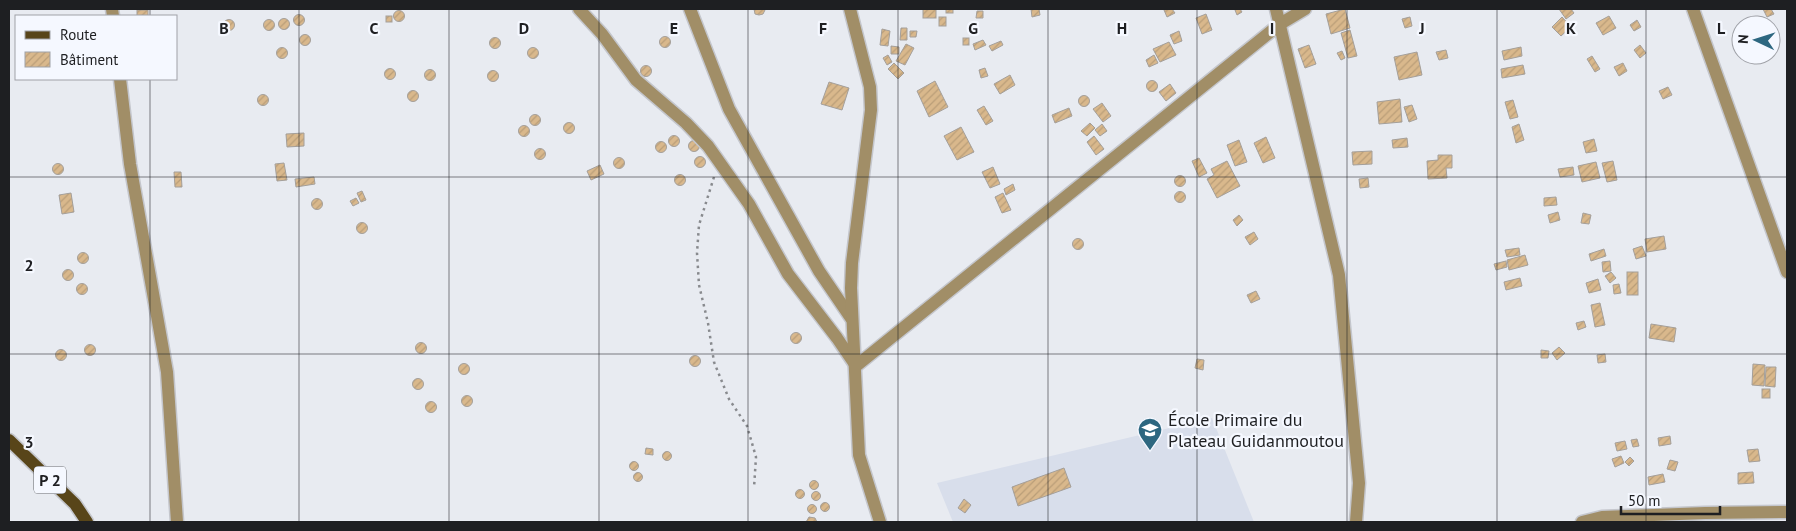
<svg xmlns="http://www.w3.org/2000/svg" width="1796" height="531" font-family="'PT Sans',sans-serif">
<defs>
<pattern id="building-hatch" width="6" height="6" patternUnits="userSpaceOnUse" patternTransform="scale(1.25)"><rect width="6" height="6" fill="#d9b88c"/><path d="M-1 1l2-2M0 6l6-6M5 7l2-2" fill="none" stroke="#ba9e78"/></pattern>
</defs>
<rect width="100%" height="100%" fill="#e8ebf1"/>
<path fill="#d8deeb" d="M 1212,418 L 1254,522 L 953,522 L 937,483 Z"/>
<g fill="url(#building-hatch)" stroke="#a49f9a">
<path d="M 754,9 L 764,9 L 765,10 L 763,14 L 759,15 L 755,14 Z"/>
<rect x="923" y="9" width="13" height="9"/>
<rect x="946" y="9" width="7" height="4"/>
<path d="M 1031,9 L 1039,9 L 1040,15 L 1032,17 Z"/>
<path d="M 1168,9 L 1172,9 L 1175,13 L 1167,17 L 1164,10 Z"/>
<path d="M 1237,9 L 1240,9 L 1242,12 L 1237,15 L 1235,10 Z"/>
<path d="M 1345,9 L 1350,28 L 1331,34 L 1326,14 Z"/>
<path d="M 1559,9 L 1571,9 L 1574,13 L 1566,19 Z"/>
<path d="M 1763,9 L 1771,9 L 1774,14 L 1767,17 Z"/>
<rect x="137" y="10" width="11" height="6"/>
<circle cx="399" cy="16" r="5.5"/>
<path d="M 977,11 L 983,11 L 983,18 L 976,18 Z"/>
<path d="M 1206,14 L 1212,30 L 1202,34 L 1196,18 Z"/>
<circle cx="299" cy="20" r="5.5"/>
<rect x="386" y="16" width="6" height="6"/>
<path d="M 1609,16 L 1616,28 L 1603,35 L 1596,23 Z"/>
<rect x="939" y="17" width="7" height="9"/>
<path d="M 1410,17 L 1412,26 L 1405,28 L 1402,19 Z"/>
<path d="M 1562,17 L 1571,27 L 1561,36 L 1552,27 Z"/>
<circle cx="284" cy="24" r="5.5"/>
<circle cx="269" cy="25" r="5.5"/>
<circle cx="229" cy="25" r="5.5"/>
<path d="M 1637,20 L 1641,27 L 1634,31 L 1630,25 Z"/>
<path d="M 901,28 L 907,28 L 907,40 L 900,40 Z"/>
<path d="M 882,29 L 890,31 L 888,46 L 880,45 Z"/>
<path d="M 1350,30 L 1357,56 L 1348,58 L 1341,33 Z"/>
<path d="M 910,31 L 917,31 L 916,37 L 910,37 Z"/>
<path d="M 1179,31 L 1182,41 L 1174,44 L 1170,35 Z"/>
<circle cx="305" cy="40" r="5.5"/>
<circle cx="665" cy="42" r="5.5"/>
<circle cx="495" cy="43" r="5.5"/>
<rect x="963" y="38" width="6" height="7"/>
<path d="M 983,40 L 986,45 L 975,50 L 973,44 Z"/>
<path d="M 1001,41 L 1003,45 L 992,51 L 989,46 Z"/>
<path d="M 1169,42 L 1176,55 L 1160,62 L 1153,49 Z"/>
<path d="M 906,44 L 914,48 L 905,65 L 896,61 Z"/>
<path d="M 1309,45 L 1316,64 L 1305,68 L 1298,49 Z"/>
<path d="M 1640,45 L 1646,53 L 1640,58 L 1634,50 Z"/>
<path d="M 891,46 L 899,47 L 899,54 L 891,54 Z"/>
<path d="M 1521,47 L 1522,56 L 1504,60 L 1502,51 Z"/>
<circle cx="533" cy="53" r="5.5"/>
<circle cx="282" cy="53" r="5.5"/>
<path d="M 1446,50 L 1448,58 L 1439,60 L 1436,52 Z"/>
<path d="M 1342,51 L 1345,58 L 1341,60 L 1337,53 Z"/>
<path d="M 1417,52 L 1422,75 L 1399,80 L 1394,57 Z"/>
<path d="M 888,55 L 892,62 L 887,65 L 883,58 Z"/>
<path d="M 1154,55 L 1158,63 L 1149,67 L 1146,60 Z"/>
<path d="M 1592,56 L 1600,69 L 1595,72 L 1587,59 Z"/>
<path d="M 894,63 L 904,73 L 898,79 L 888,69 Z"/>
<path d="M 1623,63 L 1627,71 L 1619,76 L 1614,67 Z"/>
<path d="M 1523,65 L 1525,74 L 1502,78 L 1501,69 Z"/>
<circle cx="646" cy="71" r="5.5"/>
<path d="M 985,68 L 988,76 L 981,78 L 979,70 Z"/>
<circle cx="390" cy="74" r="5.5"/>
<circle cx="430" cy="75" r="5.5"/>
<circle cx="493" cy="76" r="5.5"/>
<path d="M 1010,75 L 1015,85 L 1000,94 L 994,84 Z"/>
<circle cx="1152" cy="86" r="5.5"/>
<path d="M 935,81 L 948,107 L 929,117 L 917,91 Z"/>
<path d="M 829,82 L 849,88 L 842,110 L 821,104 Z"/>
<path d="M 1170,84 L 1176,93 L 1166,101 L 1159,92 Z"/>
<path d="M 1668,87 L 1672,95 L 1663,99 L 1659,91 Z"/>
<circle cx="413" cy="96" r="5.5"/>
<circle cx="263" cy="100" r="5.5"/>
<circle cx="1084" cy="101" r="5.5"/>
<path d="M 1400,99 L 1402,122 L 1379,124 L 1377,102 Z"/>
<path d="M 1513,100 L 1518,117 L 1510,119 L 1505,102 Z"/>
<path d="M 1102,103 L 1111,116 L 1103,122 L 1093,109 Z"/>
<path d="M 1412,105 L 1417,119 L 1409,122 L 1404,107 Z"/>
<path d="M 984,106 L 993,121 L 986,125 L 977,110 Z"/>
<path d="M 1069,108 L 1072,116 L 1055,123 L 1052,115 Z"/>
<circle cx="535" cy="120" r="5.5"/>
<circle cx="569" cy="128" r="5.5"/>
<path d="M 1090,123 L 1095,128 L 1087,136 L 1081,131 Z"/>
<path d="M 1102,124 L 1107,131 L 1100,136 L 1095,130 Z"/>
<path d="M 1519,124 L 1524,140 L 1516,143 L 1512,127 Z"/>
<circle cx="524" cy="131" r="5.5"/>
<path d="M 961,127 L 974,152 L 957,160 L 944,136 Z"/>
<path d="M 304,133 L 304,146 L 287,147 L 286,134 Z"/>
<circle cx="674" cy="141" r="5.5"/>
<path d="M 1094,136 L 1104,149 L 1096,155 L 1087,142 Z"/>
<path d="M 1266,137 L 1275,158 L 1263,163 L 1254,143 Z"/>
<path d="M 1407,138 L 1408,147 L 1393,148 L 1392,140 Z"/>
<path d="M 1594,139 L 1597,151 L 1586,153 L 1583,142 Z"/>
<path d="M 1239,140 L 1247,162 L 1235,166 L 1227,145 Z"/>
<circle cx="694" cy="146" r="5.5"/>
<circle cx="661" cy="147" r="5.5"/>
<circle cx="540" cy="154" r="5.5"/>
<path d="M 1372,151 L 1372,164 L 1353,165 L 1352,152 Z"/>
<path d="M 1438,155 L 1452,155 L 1452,168 L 1446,168 L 1447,178 L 1428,179 L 1427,161 L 1438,160 Z"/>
<circle cx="700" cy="162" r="5.5"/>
<circle cx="619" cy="163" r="5.5"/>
<path d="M 1199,158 L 1207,173 L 1199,177 L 1192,161 Z"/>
<path d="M 1227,161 L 1240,186 L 1217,198 L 1207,179 L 1214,175 L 1211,169 Z"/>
<path d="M 1613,161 L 1617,180 L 1607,182 L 1602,163 Z"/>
<path d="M 1596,162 L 1600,178 L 1582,182 L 1578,166 Z"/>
<path d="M 284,163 L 287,180 L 277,181 L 275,164 Z"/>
<circle cx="58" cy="169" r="5.5"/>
<path d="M 600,165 L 604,174 L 591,180 L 587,171 Z"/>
<path d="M 993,167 L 1000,184 L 990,188 L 982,172 Z"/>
<path d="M 1573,167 L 1574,175 L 1560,177 L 1558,169 Z"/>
<path d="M 174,172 L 181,172 L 182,187 L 175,187 Z"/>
<circle cx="680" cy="180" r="5.5"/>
<circle cx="1180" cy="181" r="5.5"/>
<path d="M 314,177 L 315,184 L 296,187 L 295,179 Z"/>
<path d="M 1368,178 L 1369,187 L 1360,188 L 1359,179 Z"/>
<path d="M 1013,184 L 1015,190 L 1006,195 L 1004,189 Z"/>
<path d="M 362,191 L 366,200 L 361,202 L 357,193 Z"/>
<circle cx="1180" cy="197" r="5.5"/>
<path d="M 71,193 L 74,212 L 62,214 L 59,195 Z"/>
<path d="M 1003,193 L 1011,210 L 1002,213 L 995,197 Z"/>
<path d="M 1556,197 L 1557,205 L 1544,206 L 1544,198 Z"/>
<path d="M 356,198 L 359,203 L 353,206 L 350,201 Z"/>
<circle cx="317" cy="204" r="5.5"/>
<path d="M 1558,212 L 1560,220 L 1550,223 L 1548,215 Z"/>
<path d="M 1583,213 L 1591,215 L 1589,224 L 1581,223 Z"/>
<path d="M 1239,215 L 1243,220 L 1237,226 L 1233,220 Z"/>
<circle cx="362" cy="228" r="5.5"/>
<path d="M 1254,232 L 1258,239 L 1250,245 L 1245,237 Z"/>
<path d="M 1664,236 L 1666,249 L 1647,252 L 1645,239 Z"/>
<circle cx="1078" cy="244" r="5.5"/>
<path d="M 1642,246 L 1646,256 L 1636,259 L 1633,249 Z"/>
<path d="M 1519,248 L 1520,255 L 1507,257 L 1505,250 Z"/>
<path d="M 1604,249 L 1606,256 L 1591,261 L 1589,254 Z"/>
<circle cx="83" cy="258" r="5.5"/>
<path d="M 1525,255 L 1528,265 L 1509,270 L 1507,260 Z"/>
<path d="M 1506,261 L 1507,267 L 1496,270 L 1494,264 Z"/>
<path d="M 1610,261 L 1611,271 L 1603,272 L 1602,262 Z"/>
<circle cx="68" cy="275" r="5.5"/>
<path d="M 1611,272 L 1616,278 L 1610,283 L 1605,276 Z"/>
<rect x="1627" y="272" width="11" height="23"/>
<path d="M 1520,278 L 1522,286 L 1506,290 L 1504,282 Z"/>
<path d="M 1598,279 L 1601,290 L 1589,293 L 1586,283 Z"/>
<circle cx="82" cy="289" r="5.5"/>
<path d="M 1619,284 L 1621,293 L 1614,294 L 1613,285 Z"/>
<path d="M 1256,291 L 1260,299 L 1251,303 L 1247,295 Z"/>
<path d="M 1600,303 L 1605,325 L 1595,327 L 1591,305 Z"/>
<path d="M 1584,321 L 1586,327 L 1578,330 L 1576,323 Z"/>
<path d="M 1651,324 L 1676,328 L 1674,342 L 1649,338 Z"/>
<circle cx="796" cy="338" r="5.5"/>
<circle cx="421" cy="348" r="5.5"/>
<circle cx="90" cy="350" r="5.5"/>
<path d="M 1559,347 L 1565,353 L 1557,360 L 1552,353 Z"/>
<circle cx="61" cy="355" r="5.5"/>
<path d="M 1541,350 L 1549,351 L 1548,358 L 1541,358 Z"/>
<path d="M 1605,354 L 1606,362 L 1598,363 L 1597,355 Z"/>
<circle cx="695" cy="361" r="5.5"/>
<path d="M 1197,359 L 1204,360 L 1203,370 L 1195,368 Z"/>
<circle cx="464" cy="369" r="5.5"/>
<path d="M 1753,364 L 1765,365 L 1764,386 L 1752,385 Z"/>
<path d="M 1766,367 L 1776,367 L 1775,387 L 1765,386 Z"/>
<circle cx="418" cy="384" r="5.5"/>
<rect x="1762" y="389" width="8" height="9"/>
<circle cx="467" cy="401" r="5.5"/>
<circle cx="431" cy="407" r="5.5"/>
<path d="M 1670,436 L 1671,444 L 1659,446 L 1658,438 Z"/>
<path d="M 1637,439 L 1639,446 L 1633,447 L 1631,440 Z"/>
<path d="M 1625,441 L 1627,449 L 1617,451 L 1615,443 Z"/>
<path d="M 646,448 L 653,449 L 653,455 L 645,454 Z"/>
<path d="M 1758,449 L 1760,461 L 1749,462 L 1747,450 Z"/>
<circle cx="667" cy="456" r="4.5"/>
<path d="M 1621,456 L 1624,463 L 1615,467 L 1612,459 Z"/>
<path d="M 1630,457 L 1634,461 L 1629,466 L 1625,462 Z"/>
<path d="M 1670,460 L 1678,462 L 1675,471 L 1667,469 Z"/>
<circle cx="634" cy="466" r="4.5"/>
<path d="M 1064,468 L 1071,487 L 1018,506 L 1012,487 Z"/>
<path d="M 1753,472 L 1754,483 L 1738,484 L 1738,473 Z"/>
<circle cx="638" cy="477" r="4.5"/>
<path d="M 1663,474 L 1665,482 L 1649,485 L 1648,477 Z"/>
<circle cx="814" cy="485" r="4.5"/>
<circle cx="800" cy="494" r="4.5"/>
<circle cx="816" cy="496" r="4.5"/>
<path d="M 964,499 L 971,505 L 965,513 L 958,508 Z"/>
<circle cx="825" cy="507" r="4.5"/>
<circle cx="812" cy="509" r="4.5"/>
<path d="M 809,517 L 815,518 L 817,522 L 806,522 Z"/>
</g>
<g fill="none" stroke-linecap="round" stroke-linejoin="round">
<defs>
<g id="minor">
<path d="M 112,9 L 113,16"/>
<path d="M 579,9 L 602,34 L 636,80 L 686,123 L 708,146 L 749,204 L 788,274 L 837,338 L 856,366 L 1280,24 L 1305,9"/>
<path d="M 690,9 L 729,109 L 819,271 L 851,318"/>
<path d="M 850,9 L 870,87 L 871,110 L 852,263 L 851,288 L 859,455 L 880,522"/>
<path d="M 1276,9 L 1339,275 L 1359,483 L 1356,522"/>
<path d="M 1693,9 L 1787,272"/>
<path d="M 120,79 L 130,164 L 167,372 L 177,522"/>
<path d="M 1582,522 L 1602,517 L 1705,513 L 1787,512"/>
</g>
<path id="primary" d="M 9,440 L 75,504 L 87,522"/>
</defs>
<use href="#minor" stroke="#c4c6cc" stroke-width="15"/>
<use href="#primary" stroke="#c4c6cc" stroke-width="15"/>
<path stroke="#888a8e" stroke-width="2.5" stroke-dasharray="2.5 4" stroke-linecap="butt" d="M 714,177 L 699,225 L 697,253 L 699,285 L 708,323 L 714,362 L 729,399 L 747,426 L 756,457 L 754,488"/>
<use href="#minor" stroke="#a18e67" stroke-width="12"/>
<use href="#primary" stroke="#584519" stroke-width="12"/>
</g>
<path fill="none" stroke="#1e1f22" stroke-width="1" stroke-opacity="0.55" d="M 150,9 L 150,16M 299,9 L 299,522M 449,9 L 449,522M 599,9 L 599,522M 748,9 L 748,522M 898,9 L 898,522M 1048,9 L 1048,522M 1197,9 L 1197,522M 1347,9 L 1347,522M 1497,9 L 1497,522M 1646,9 L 1646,522M 150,79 L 150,522M 9,177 L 1787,177M 9,354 L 1787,354"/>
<defs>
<symbol id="school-pin" viewBox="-11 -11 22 30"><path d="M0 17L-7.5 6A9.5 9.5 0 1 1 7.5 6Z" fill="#2d6780" stroke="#f5f8ff"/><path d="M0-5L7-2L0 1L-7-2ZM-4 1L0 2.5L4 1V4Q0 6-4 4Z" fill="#fff"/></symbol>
</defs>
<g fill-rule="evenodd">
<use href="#school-pin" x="1136" y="416" width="28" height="38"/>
</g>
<g text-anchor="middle" stroke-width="4.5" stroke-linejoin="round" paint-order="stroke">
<rect fill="#f5f8ff" stroke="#5e6064" stroke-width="1" x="34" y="466.5" width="32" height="27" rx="4"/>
<g font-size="16" font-weight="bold" fill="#1e1f22">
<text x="50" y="486">P 2</text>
</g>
<g font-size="18" fill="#1e1f22" stroke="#f5f8ff" text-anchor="start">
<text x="1168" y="426">École Primaire du<tspan x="1168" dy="21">Plateau Guidanmoutou</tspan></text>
</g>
</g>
<g font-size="16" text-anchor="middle" font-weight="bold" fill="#1e1f22" stroke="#f5f8ff" stroke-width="4.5" stroke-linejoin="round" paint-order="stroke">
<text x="224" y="34">B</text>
<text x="374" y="34">C</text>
<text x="524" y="34">D</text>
<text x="674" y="34">E</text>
<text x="823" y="34">F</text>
<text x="973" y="34">G</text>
<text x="1122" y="34">H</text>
<text x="1272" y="34">I</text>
<text x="1422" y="34">J</text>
<text x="1571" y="34">K</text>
<text x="1721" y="34">L</text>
<text x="29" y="271">2</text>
<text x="29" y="448">3</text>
</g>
<rect width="1796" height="531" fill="none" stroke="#1e1f22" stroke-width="20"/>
<rect x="15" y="15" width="162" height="65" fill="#f5f8ff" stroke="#9fa1a7"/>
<rect x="25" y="31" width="25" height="8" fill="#584519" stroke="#9fa1a7"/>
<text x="60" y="40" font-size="15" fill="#1e1f22">Route</text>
<rect x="25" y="52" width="25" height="15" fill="url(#building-hatch)" stroke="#9fa1a7"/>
<text x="60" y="65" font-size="15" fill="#1e1f22">Bâtiment</text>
<g transform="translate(1756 40) rotate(274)"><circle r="24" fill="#f5f8ff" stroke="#9fa1a7"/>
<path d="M0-4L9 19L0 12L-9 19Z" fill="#2d6780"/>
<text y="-8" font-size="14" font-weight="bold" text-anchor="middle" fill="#1e1f22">N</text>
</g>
<path d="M1621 506v8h99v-8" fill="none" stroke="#1e1f22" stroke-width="2.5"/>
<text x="1628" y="506" font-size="15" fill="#1e1f22" stroke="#f5f8ff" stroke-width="4" paint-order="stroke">50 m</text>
</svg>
